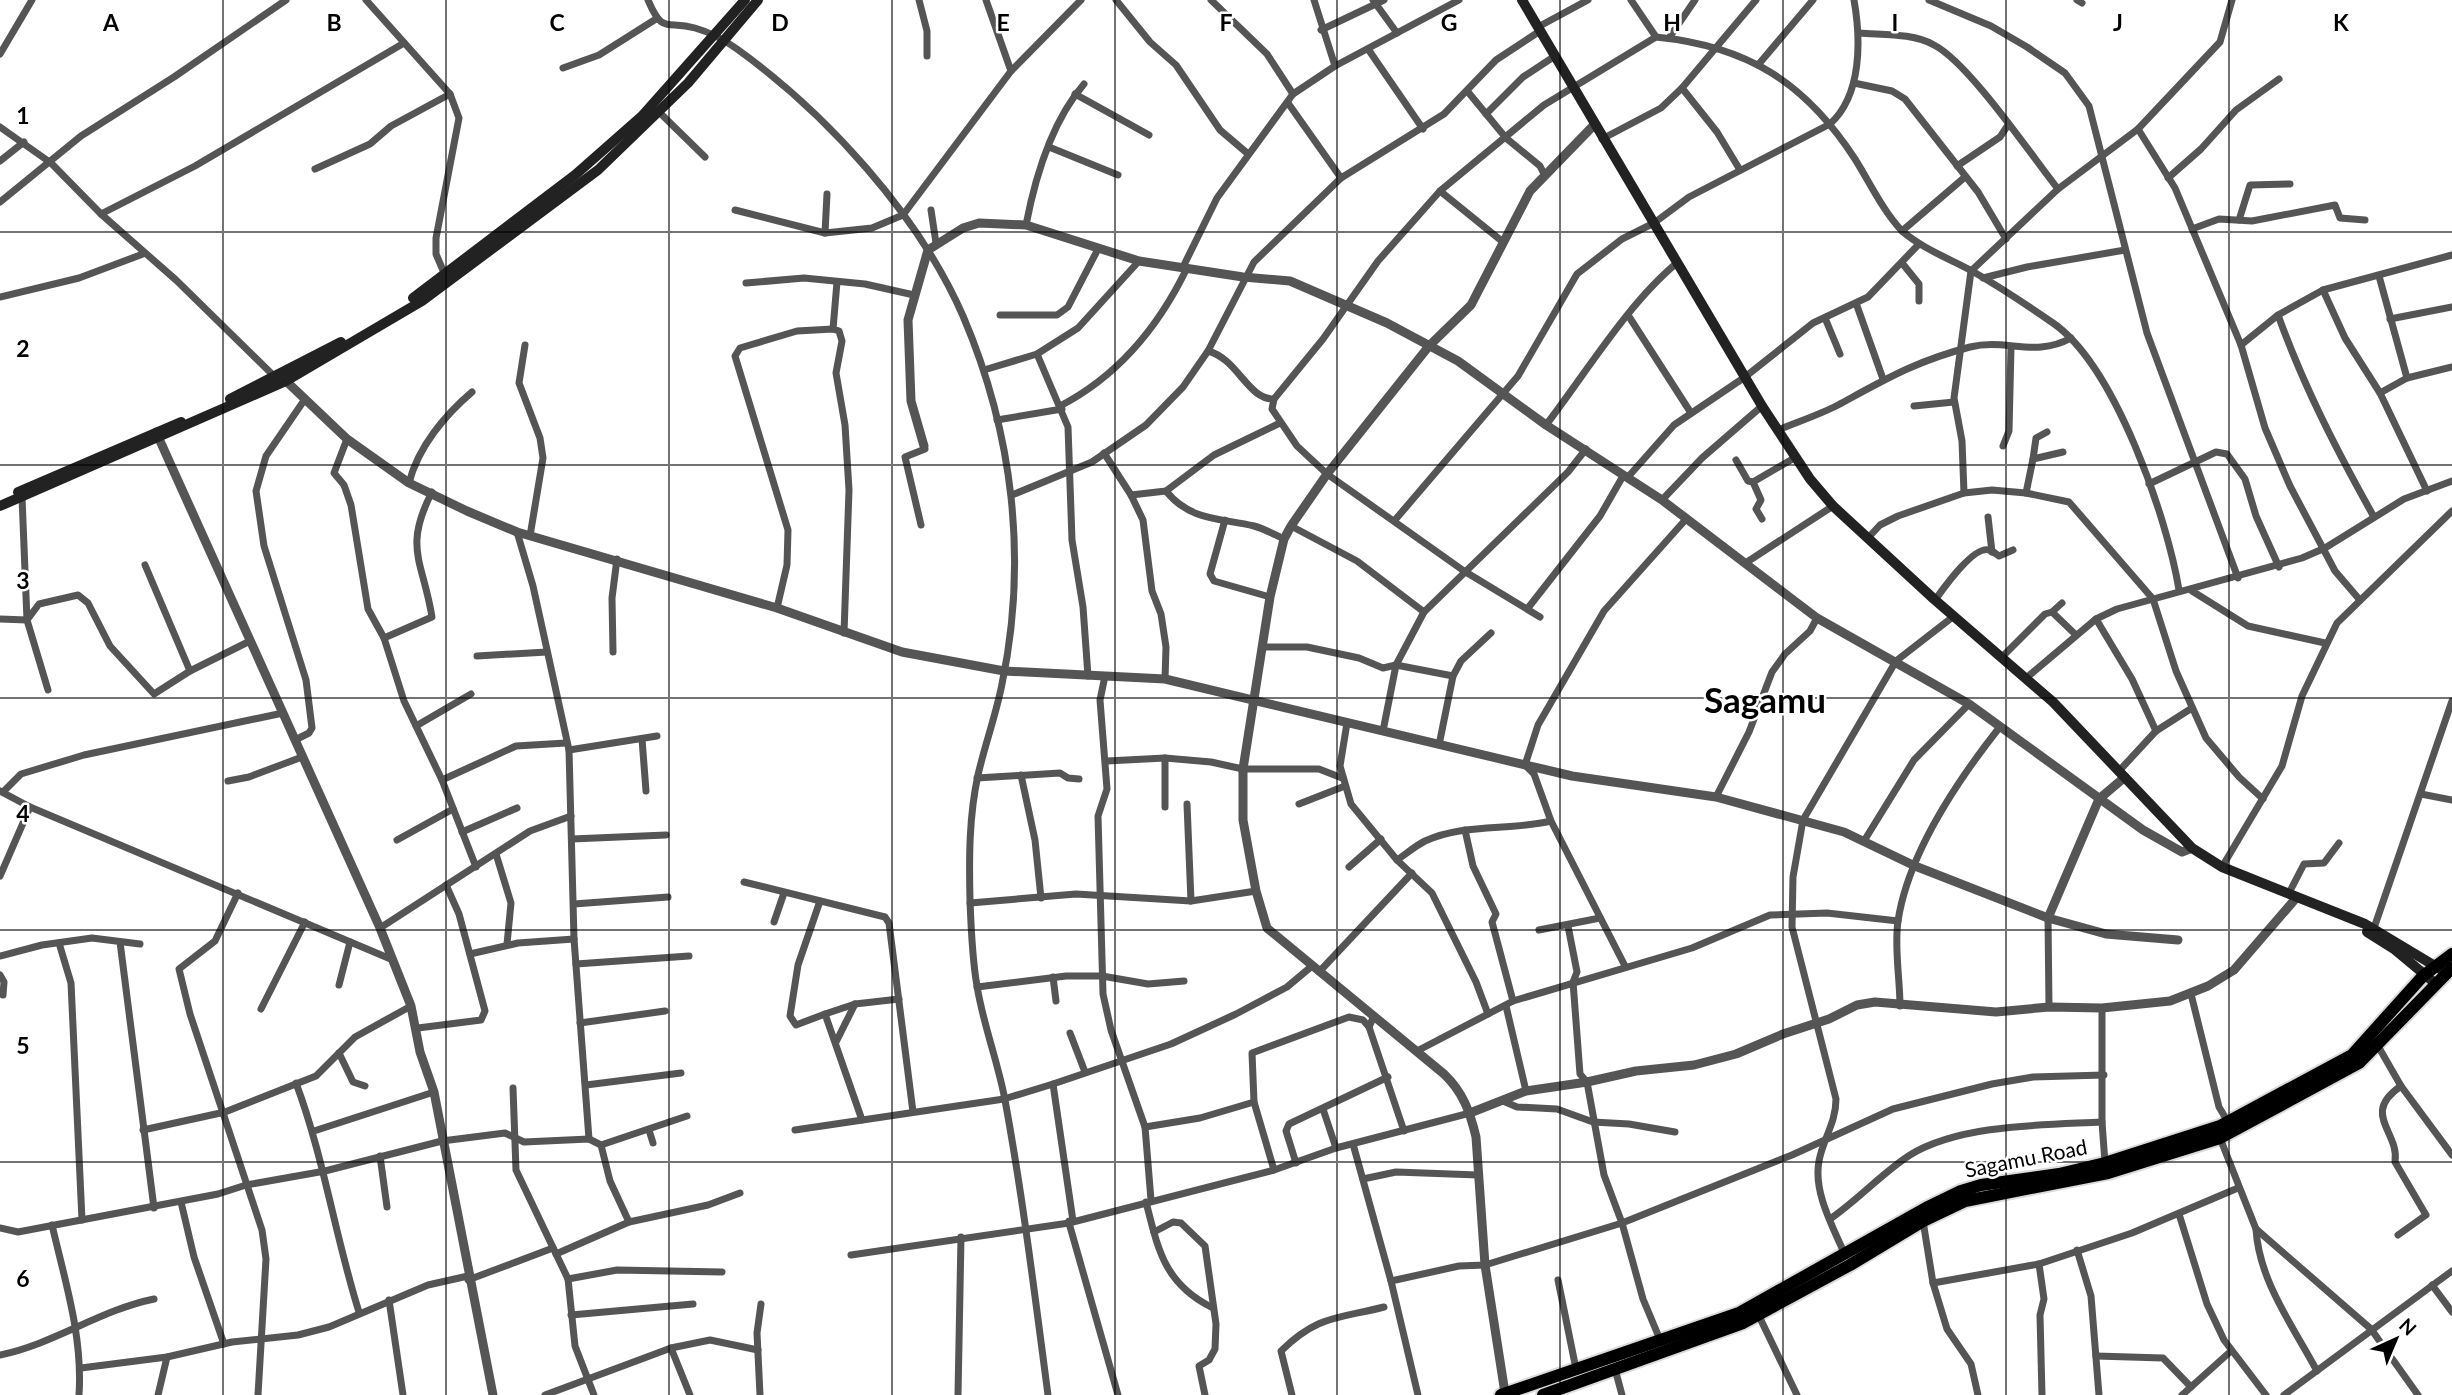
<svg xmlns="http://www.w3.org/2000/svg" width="2452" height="1395" font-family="Lato,sans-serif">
<rect width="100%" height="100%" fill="#fff"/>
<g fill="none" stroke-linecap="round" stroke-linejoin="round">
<defs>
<g id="trunk">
<path d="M 1501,1395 L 1739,1313 L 1926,1208 L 1961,1191 L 1981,1185 L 2059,1174 L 2105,1163 L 2220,1126 L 2352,1055 L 2423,976 L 2452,954"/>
<path d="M 1543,1395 L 1743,1323 L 1850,1265 L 1923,1221 L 1965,1201 L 2108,1173 L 2220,1138 L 2359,1063 L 2452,968"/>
</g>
</defs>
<use href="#trunk" stroke="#dbdbdb" stroke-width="16"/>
<g stroke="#555" stroke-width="7">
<path d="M 366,0 L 450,94 L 459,118 L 436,238 L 436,254 L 445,275"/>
<path d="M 648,0 C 663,35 666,20 695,28 C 709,32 726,41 737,49 C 826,113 919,215 963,316 C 1013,433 1028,559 1002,684 C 996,715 985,744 978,775 C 969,816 969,858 970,900 C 971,928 972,958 977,986 C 983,1024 998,1062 1005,1100 C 1023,1198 1035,1297 1048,1395"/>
<path d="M 919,0 L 927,31 L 927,56"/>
<path d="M 986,0 L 1011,71"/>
<path d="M 1116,0 L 1150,42 L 1176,65 L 1220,130 L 1247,153"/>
<path d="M 1211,0 L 1267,54 L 1293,94"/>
<path d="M 1314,0 L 1335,66"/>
<path d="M 1373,0 L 1397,33"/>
<path d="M 1631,0 L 1656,37 C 1747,46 1805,82 1855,159 C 1870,183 1883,211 1902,231 C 1923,249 1948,258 1972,271 C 2000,287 2027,305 2053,323 C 2115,366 2167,517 2179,590"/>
<path d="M 1929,0 L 1991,26 L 2027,47 L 2065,73 L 2089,106 L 2147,333 L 2238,578"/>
<path d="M 2077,0 L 2082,3"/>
<path d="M 1538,27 L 1588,0"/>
<path d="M 1321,30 L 1384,0"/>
<path d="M 1859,33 C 1883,35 1913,33 1934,45 C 1969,63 2031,155 2058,189"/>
<path d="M 1669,38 L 1695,0"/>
<path d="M 1368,49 L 1423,129"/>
<path d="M 0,54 L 32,0"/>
<path d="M 1758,65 L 1813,0"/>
<path d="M 563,68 L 599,55 L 656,19"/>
<path d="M 1854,83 L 1892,91 L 1905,99 L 1978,192 L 2006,239"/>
<path d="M 1682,88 L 1717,132 L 1740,170"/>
<path d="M 1468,92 L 1506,138 L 1540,166 L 1544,174"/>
<path d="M 1075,94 L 1149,135"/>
<path d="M 1288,103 L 1341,178"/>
<path d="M 660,113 L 705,157"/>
<path d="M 1486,114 L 1523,77 L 1555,56"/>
<path d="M 0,127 L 51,163 L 101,214 L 176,280 L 275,377"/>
<path d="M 2138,129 L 2175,188 L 2241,345 L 2265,428 L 2290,486 L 2335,571 L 2359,599"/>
<path d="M 1602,139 L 1661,108 L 1682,88 L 1756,0"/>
<path d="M 1049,147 L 1118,175"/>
<path d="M 0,161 L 24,142"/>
<path d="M 1957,166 L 2000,137 L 2008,125"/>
<path d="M 315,169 L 370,144 L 391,126 L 450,94"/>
<path d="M 2168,178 L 2201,149 L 2236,110 L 2279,79"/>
<path d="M 1440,191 L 1503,242"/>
<path d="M 0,202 L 81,136 L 174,77 L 286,0"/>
<path d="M 735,210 L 825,233 L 872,228 L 903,215 L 1011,71 L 1081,0"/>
<path d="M 931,210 L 936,243"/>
<path d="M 101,214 L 195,166 L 404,43"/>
<path d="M 2239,220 L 2250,185 L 2290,184"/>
<path d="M 1026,225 C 1035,178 1052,121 1084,84"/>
<path d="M 2192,229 L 2219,219 L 2252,221 L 2335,205 L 2340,218 L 2365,220"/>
<path d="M 1902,231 L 1965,177"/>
<path d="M 825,233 L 827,194"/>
<path d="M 1902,263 L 1919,284 L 1919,301"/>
<path d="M 1183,267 L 1217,198 L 1293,94 L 1335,66 L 1459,0"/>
<path d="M 2379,276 L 2407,378"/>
<path d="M 1983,278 L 2027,267 L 2125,250"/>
<path d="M 746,283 L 804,278 L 865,284 L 914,295"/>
<path d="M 2323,290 L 2345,338 L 2380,393 L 2427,491"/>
<path d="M 0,297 L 79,278 L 143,254"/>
<path d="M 1856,303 L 1883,379"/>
<path d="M 1000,315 L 1057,315 L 1068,307 L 1098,249"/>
<path d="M 1628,315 L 1691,413"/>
<path d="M 2278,315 C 2304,387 2337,451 2374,517"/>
<path d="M 1825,318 L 1840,354"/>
<path d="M 2390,319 L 2452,307"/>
<path d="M 833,329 L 837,282"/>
<path d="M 525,345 L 519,383 L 540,438 L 543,458 L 530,536"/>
<path d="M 2241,345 L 2278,315 L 2323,290 L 2452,255"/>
<path d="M 1208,351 C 1238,359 1248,400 1274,399"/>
<path d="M 1037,354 L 1068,427 L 1072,540 L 1083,607 L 1088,676"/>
<path d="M 984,370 L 1037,354 L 1078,328 L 1139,261"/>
<path d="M 2380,393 L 2407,378 L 2452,367"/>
<path d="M 1060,406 C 1118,376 1159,326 1187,268"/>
<path d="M 1914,406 L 1954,402"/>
<path d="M 997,420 L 1062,409"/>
<path d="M 1546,425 C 1586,373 1628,303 1678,262"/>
<path d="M 1778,430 C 1797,422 1819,415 1838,405 C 1886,379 1916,361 1970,347 C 2006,338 2035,358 2071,338"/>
<path d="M 347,439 L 334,473 L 344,485 L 351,505 L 368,609 L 384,638 L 404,701 L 442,780 L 476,867"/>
<path d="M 2003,446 L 2009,431 L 2011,347"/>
<path d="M 1104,453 L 1131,495 L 1143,520 L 1152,591 L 1161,614 L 1166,647 L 1165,679"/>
<path d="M 2033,459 L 2036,438 L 2047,432"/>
<path d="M 1736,460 L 1748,481 L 1753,482"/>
<path d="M 1628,477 L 1674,425 L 1745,377 L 1813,323 L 1868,297 L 1918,245"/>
<path d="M 409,483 C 418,447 445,415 472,392"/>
<path d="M 2149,484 L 2216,452 L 2227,454 L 2245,479 L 2256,516 L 2279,567"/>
<path d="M 1166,491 C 1190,521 1220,518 1254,526 C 1265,529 1275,535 1284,539"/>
<path d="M 1964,493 L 1962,441 L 1954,398 L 1971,271 L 2058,189 L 2138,129 L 2220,42 L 2232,0"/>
<path d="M 2026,493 L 2033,459 L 2063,452"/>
<path d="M 1012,495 L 1092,462 L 1146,425 L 1183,387 L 1208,351 L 1254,262 L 1341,178 L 1444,114 L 1496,60 L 1540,31"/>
<path d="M 1131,495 L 1166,491 L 1214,455 L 1280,423"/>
<path d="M 22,497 L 27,620 L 48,690"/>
<path d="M 1662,500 L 1702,458 L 1762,406"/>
<path d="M 1988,517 L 1992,552"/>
<path d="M 1762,519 L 1756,509 L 1761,500 L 1753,482 L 1796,457"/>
<path d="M 1225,520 L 1210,574 L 1214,581 L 1270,597"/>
<path d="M 1395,520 L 1518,376 L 1577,274 L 1622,239 L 1654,223 L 1689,197 L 1830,124 C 1862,95 1861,40 1854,0"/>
<path d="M 921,525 L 905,457 L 925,449 L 924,446"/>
<path d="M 1291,526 L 1357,561 L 1424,612"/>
<path d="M 517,532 L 533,586 L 569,750 L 574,939 L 589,1139"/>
<path d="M 1868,538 L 1880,525 L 1898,516 L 1964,493 L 1992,490 L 2026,493 L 2069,502 L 2153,599 L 2176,671 L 2206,738 L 2239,777 L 2263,799"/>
<path d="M 1747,562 L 1833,506"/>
<path d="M 145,565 L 190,671"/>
<path d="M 2192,591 L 2248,626 L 2325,643"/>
<path d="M 1935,600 C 1943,589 1974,545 1989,550 C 1993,551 1996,554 1999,556 L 2013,550"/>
<path d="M 2062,603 L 2052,612 L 2076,635"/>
<path d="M 777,608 L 787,565 L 788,530 L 735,356 L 740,348 L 797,331 L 833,329 L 839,331 L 842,341 L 836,373 L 845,425 L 849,490 L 844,633"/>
<path d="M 1528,608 L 1600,516 L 1623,476"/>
<path d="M 1540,617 L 1464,571 L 1327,474 L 1297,446 L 1272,409 L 1274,399 L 1323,339 L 1378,261 L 1440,191 L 1544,105 L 1656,37"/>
<path d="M 0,619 L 27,620"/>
<path d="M 2096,619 L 2132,679 L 2156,731"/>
<path d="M 27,620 L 39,604 L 78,595 L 88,603 L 110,646 L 154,694 L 190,671 L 250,641"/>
<path d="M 384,638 L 432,617 C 423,561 403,548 432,492"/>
<path d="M 1263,647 L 1307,647 L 1359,658 L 1383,668 L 1396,665 L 1453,676"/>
<path d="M 613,652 L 612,598 L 617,559"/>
<path d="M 477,656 L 547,652"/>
<path d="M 2001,658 L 2045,614 L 2052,612"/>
<path d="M 1105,676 L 1100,700 L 1107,789 L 1098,816 L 1103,994 L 1111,1030 L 1145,1127 L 1151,1200"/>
<path d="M 2025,679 L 2096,619 L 2117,609 L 2302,558 L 2325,548 L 2404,499 L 2452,481"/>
<path d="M 1347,723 L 1340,766 L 1351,804 L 1397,860 L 1432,893 L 1476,982 L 1488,1014"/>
<path d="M 416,726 L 471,694"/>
<path d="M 1383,731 L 1396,665 L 1424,612 L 1568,472 L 1586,449"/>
<path d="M 642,739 L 646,791"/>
<path d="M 295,740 L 309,733 L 312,728 L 306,680 L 264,546 L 256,491 L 266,456 L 305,399"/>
<path d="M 1439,745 L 1453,676 L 1461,661 L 1491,633"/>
<path d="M 569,750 L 657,736"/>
<path d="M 1107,761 L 1165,758 L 1211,762 L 1243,769 L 1319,769 L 1342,778"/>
<path d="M 2119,771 L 2156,731 L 2192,708"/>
<path d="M 1021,775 L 1035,840 L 1041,898"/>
<path d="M 977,778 L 1060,773 L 1068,778 L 1079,779"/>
<path d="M 442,780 L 516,746 L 566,743"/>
<path d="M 228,781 L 249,777 L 302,757"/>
<path d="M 0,791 L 30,807 L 393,960"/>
<path d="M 3,792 L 21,774 L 84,755 L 283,713"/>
<path d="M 2421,794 L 2452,800"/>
<path d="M 1716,797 L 1749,732 L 1772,672 L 1785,654 L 1810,631 L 1817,618"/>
<path d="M 1187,804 L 1191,901"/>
<path d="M 1299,804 L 1345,786"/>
<path d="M 1165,807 L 1165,758"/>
<path d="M 1465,830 L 1473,866 L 1496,914 L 1492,922 L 1513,1001"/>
<path d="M 462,832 L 517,808"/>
<path d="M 572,839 L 666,835"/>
<path d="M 397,840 L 453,809"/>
<path d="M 1864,841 L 1914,760 L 1969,704"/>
<path d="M 496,854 L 511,903 L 507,944"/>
<path d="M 1397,860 C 1406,854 1415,846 1425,841 C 1464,823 1509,831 1551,821"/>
<path d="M 1349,867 L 1381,839"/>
<path d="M 2222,867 L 2282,766 L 2302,696 L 2337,623 L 2452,511"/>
<path d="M 0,876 L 30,807"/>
<path d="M 744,882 L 885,917 L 889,923 L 913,1112"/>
<path d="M 238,893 L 215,941 L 179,969 L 190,1014 L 262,1230 L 266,1259 L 258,1395"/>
<path d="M 2289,893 L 2304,864 L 2324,863 L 2339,843"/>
<path d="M 820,901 L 798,965 L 790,1016 L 796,1025 L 825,1014 L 862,1120"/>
<path d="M 970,903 L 1076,894 L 1191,901 L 1256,891"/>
<path d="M 574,904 L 668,897"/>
<path d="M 2048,918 L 2049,1007"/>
<path d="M 774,922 L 784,893"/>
<path d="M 1568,926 L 1577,972 L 1573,982 L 1580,1074 L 1587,1082 L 1604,1175 L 1622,1223 L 1643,1299 L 1661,1342"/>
<path d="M 380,928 L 530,831 L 571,816"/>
<path d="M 2374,928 L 2452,701"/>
<path d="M 1539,930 L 1600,918"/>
<path d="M 120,942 L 154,1208"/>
<path d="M 59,943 L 71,983 L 82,1220"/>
<path d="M 470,954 L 518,943 L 574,939"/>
<path d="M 0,956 L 42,945 L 92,938 L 140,944"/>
<path d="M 576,964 L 689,956"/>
<path d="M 1625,966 L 1551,821 L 1534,774 L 1525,765 L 1538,725 L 1604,611 L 1687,518"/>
<path d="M 1319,972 L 1412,873"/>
<path d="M 0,975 L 4,982 L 3,995"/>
<path d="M 1053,977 L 1056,1001"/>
<path d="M 339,985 L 350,942"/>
<path d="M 977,987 L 1066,976 L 1102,976 L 1148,984 L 1184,981"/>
<path d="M 2191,994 L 2219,1107 L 2228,1122"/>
<path d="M 1506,1006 L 1526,1091"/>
<path d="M 1900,1006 C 1900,979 1894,947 1898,921 C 1908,854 1958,780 1999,728"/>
<path d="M 2102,1008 L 2102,1122 L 2105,1163"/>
<path d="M 261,1009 L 305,922"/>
<path d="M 825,1014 L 855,1004 L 899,999"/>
<path d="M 1373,1018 L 1369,1027 L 1404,1131"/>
<path d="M 580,1023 L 665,1011"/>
<path d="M 418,1028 L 481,1020 L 485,1011 L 459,914 L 446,885"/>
<path d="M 1070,1033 L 1085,1072"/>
<path d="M 836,1042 L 855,1004"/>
<path d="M 2378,1046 L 2401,1086 L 2452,1155"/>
<path d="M 1417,1051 L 1513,1001 L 1692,948 L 1770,915 L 1827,913 L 1898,921"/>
<path d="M 339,1053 L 353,1082 L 365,1086"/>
<path d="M 296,1083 C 324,1158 335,1236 359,1312"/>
<path d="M 1053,1084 L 1073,1221 L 1069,1221"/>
<path d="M 586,1085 L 681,1073"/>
<path d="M 513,1088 L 516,1170 L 568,1279 L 575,1346 L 594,1395"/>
<path d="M 1503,1101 L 1517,1107 L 1557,1109 L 1593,1122 L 1629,1124 L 1675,1132"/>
<path d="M 1323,1109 L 1336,1148"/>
<path d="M 1145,1127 L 1200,1118 L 1254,1102"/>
<path d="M 143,1130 L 225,1112 L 316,1076 L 355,1037 L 411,1006"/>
<path d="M 649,1130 L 653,1143"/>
<path d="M 795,1130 L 1004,1099 L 1053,1084 L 1171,1044 L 1236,1014 L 1287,987 L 1312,966"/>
<path d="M 314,1131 L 434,1092"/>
<path d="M 2220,1138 L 2256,1229 L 2371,1329 L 2418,1395"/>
<path d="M 1353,1144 L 1391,1281 L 1418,1395"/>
<path d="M 601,1145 L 610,1181 L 629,1222"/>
<path d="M 380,1156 L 387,1207"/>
<path d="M 1296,1163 L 1286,1131 L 1289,1124 L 1388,1077"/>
<path d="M 1274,1170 L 1254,1102 L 1252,1053 L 1349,1017 L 1363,1020 L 1369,1027"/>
<path d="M 1363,1179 L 1396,1172 L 1478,1175"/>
<path d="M 181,1202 L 194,1257 L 224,1344"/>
<path d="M 1146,1202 C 1158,1249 1164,1283 1211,1307"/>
<path d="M 2179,1214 L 2207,1304 L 2224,1340 L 2266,1395"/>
<path d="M 1830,1219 C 1859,1199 1882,1173 1910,1155 C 1960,1124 2045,1125 2102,1122"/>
<path d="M 1923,1221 L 1933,1283 L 1947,1329 L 1971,1364 L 1978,1395"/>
<path d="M 1069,1223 L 1118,1395"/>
<path d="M 52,1225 C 65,1281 83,1337 79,1395"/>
<path d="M 0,1228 L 18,1232 L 218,1194 L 246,1185 L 325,1171 L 442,1141 L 505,1133 L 524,1142 L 589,1139 L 601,1145 L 687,1116"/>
<path d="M 2256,1229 C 2259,1281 2293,1326 2317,1371"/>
<path d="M 1154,1232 L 1173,1222 L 1181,1223 L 1205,1246 L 1216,1324 L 1215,1349 L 1209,1360 L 1199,1366 L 1205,1395"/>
<path d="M 2398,1235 L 2426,1215 L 2395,1162 C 2400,1132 2360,1114 2401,1086"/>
<path d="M 2077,1250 L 2091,1296 L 2099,1395"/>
<path d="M 556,1254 L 629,1222 L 708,1205 L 740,1193"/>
<path d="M 851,1255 L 1069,1223 L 1274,1170 L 1336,1148 L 1470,1113"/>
<path d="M 1845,1255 C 1833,1227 1813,1192 1819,1161 C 1823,1139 1836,1123 1836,1099 L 1792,927 L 1793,877 L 1803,820 L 1896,661 L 1954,616"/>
<path d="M 2039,1264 L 2044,1299 L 2040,1315 L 2042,1395"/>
<path d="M 568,1279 L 617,1270 L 722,1272"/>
<path d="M 468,1280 L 553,1248"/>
<path d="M 1558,1280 L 1576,1369"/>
<path d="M 1391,1281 L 1459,1266 L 1485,1265 L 1622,1223 L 1792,1155 L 1893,1109 L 1992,1084 L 2033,1077 L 2104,1075"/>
<path d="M 1933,1283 L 2039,1264 L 2132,1233 L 2238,1188"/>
<path d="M 2432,1285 L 2452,1312"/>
<path d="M 389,1300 L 403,1395"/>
<path d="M 1758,1314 L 1797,1395"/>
<path d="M 571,1315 L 693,1304"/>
<path d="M 671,1348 L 690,1395"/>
<path d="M 0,1355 C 54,1344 100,1310 154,1299"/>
<path d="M 2096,1356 L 2163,1358 L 2191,1387"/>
<path d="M 81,1368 L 167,1357 L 232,1342 L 298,1335 L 329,1327 L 428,1285 L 468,1276"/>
<path d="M 1615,1369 L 1622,1395"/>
<path d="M 158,1395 L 167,1357"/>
<path d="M 545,1395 L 671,1348 L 710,1340 L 758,1350"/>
<path d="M 760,1395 L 757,1333 L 761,1304"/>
<path d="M 958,1395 L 961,1237"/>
<path d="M 1292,1395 L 1281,1351 C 1318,1315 1337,1319 1384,1307"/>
<path d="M 2182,1395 L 2231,1351"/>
<path d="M 2284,1395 L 2452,1271"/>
</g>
<g stroke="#555" stroke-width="9">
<path d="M 286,381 L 347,439 L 409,483 L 467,511 L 517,532 L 777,608 L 902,652 L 1004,671 L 1165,679 L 1572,776 L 1716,797 L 1844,832 L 1915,866 L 2048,918 L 2106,934 L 2178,940"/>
<path d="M 156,432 L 380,928 L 411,1006 L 420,1052 L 434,1092 L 493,1395"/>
<path d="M 924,446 L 911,401 L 908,320 L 928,250 L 963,228 L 979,223 L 1026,225 L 1139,261 L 1243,277 L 1290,281 L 1387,323 L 1458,361 L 1546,425 L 1662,500 L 1817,618 L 1969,704 L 2143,830 L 2182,852 L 2192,848"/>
<path d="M 2048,918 L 2099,799 L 2125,777"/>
<path d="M 1470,1113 L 1526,1091 L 1587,1082 L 1636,1071 L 1694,1065 L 1736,1054 L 1783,1034 L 1829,1019 L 1857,1005 L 1875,1002 L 1996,1012 L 2049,1007 L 2102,1008 L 2170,1001 L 2208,986 L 2234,970 L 2297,897"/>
<path d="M 1505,1393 L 1485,1265 L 1476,1137 C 1470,1112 1463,1092 1444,1074 L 1267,928 L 1256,891 L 1243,820 L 1243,769 L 1270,597 L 1284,539 L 1291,526 L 1327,474 L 1429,346 L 1471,305 L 1530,191 L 1594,125"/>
</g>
<g stroke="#222" stroke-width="10">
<path d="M 1522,0 L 1762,406 L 1810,479 L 1833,506 L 1935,600 L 2053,702 L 2192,848 L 2222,867 L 2365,924 L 2440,969"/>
<path d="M 413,298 L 575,175 L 642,116 L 745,0"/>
<path d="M 230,399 L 341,342"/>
<path d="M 18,492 L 181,422"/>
<path d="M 0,506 L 286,381 L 422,301 L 598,170 L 688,83 L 758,0"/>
<path d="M 2367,932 L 2394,949 L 2436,984"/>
</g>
<use href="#trunk" stroke="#000" stroke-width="12"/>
</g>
<path fill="none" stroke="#000" stroke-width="2" stroke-opacity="0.55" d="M 223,0 L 223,1395M 446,0 L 446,1395M 669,0 L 669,1395M 892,0 L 892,1395M 1115,0 L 1115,1395M 1337,0 L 1337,1395M 1560,0 L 1560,1395M 1783,0 L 1783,1395M 2006,0 L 2006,1395M 2229,0 L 2229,1395M 0,232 L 2452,232M 0,465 L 2452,465M 0,698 L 2452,698M 0,930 L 2452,930M 0,1162 L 2452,1162"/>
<g text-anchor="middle" stroke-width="5" stroke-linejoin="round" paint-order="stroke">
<g font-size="21" fill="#000" stroke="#fff">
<text transform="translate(2026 1159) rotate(-11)" y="7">Sagamu Road</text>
</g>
<g font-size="35" font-weight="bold" fill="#000" stroke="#fff">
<text x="1765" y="713">Sagamu</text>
</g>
</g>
<g font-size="23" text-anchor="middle" font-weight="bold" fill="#000" stroke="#fff" stroke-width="5" stroke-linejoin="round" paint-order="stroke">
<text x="111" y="31">A</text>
<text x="334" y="31">B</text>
<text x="557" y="31">C</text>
<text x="780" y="31">D</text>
<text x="1003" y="31">E</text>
<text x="1226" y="31">F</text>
<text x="1449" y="31">G</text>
<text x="1672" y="31">H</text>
<text x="1895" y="31">I</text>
<text x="2118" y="31">J</text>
<text x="2341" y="31">K</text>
<text x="23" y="124">1</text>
<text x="23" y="357">2</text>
<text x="23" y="589">3</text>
<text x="23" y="822">4</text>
<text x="23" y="1054">5</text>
<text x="23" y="1287">6</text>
</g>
<g transform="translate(2396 1339) rotate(44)" stroke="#ffffff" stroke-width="5" paint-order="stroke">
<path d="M0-5L12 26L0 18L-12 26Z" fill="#000000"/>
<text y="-10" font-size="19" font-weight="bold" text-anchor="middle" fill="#000000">N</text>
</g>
</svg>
